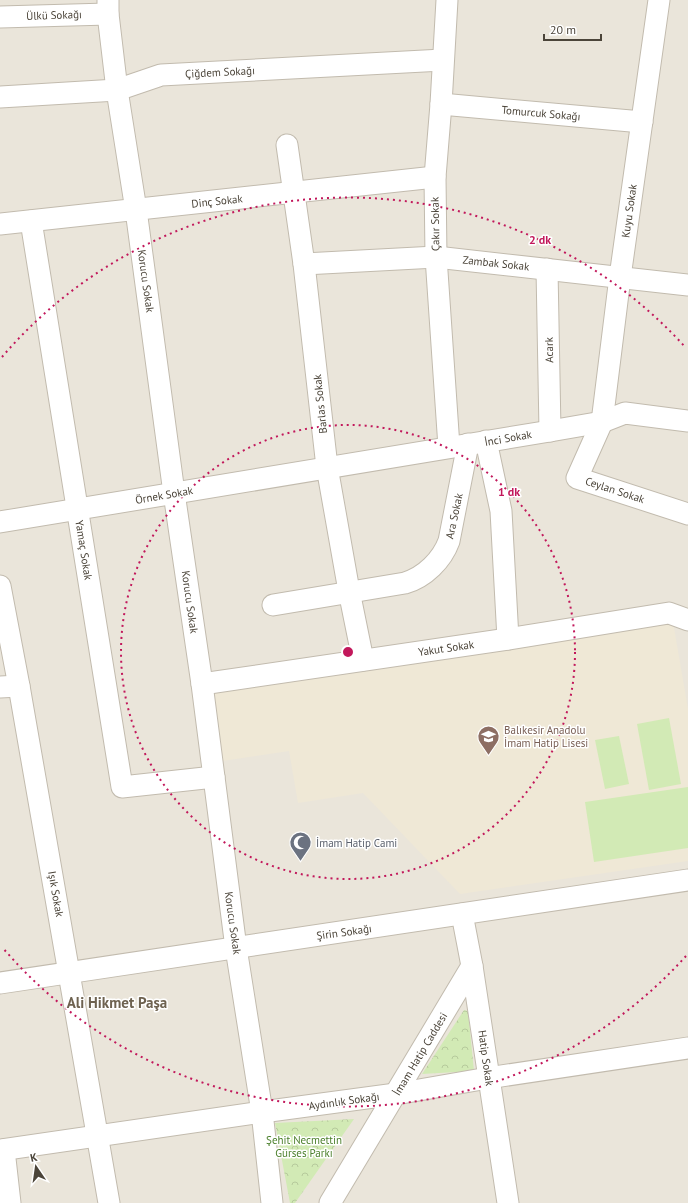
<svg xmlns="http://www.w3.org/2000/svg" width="688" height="1203" font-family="'PT Sans',sans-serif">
<defs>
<pattern id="park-crowns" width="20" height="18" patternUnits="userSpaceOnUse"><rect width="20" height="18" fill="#d2eab5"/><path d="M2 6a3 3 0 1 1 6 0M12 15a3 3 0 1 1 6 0" fill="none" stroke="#b6ca9c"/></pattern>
</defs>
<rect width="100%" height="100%" fill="#f6f3ec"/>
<rect fill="#eae5da" x="0" y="0" width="688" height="1203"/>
<path fill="#efe8d6" d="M 673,622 L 688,709 L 688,861 L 460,894 L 363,793 L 298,803 L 289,751 L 222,761 L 213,693 Z"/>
<g fill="url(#park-crowns)">
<path d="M 464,1010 L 468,1011 L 474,1071 L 422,1074 Z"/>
<path d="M 354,1119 L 295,1203 L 290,1203 L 275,1123 Z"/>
</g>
<g fill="#d2eab5">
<path d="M 669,718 L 681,784 L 649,790 L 637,724 Z"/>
<path d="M 619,736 L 629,784 L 605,789 L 595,740 Z"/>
<path d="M 688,787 L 688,848 L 594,862 L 585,802 Z"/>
</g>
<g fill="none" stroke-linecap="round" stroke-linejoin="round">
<defs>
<g id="street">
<path d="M 108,0 L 108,14 L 117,90 L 136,210 L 174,493 L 202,684 L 236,948 L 262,1112 L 272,1203"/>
<path d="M 447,0 L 441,104 L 435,177 L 436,257 L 449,447"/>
<path d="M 659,0 L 620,277 L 602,422 L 577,478 L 688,514"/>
<path d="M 0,17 L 108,14"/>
<path d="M 0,97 L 117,90 L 161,75 L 443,60"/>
<path d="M 441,104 L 642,122"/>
<path d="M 287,145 L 304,264 L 327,467 L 349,591 L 363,660"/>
<path d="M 31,221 L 122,787 L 214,777"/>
<path d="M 0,224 L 435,177"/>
<path d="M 304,264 L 436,257 L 688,285"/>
<path d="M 547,269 L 550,431"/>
<path d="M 486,441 L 501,511 L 508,639"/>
<path d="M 0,522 L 550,431 L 602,422 L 625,413 L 688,421"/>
<path d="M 0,586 L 19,686 L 109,1203"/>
<path d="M 273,605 L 405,583 C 425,577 442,560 449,541 L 468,444"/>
<path d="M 202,684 L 508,639 L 669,613 L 688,620"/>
<path d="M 0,687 L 19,686"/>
<path d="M 462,914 L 472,966 L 508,1203"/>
<path d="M 0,983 L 688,880"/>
<path d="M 0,1150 L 262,1112 L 396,1094 L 488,1078 L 688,1048"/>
<path d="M 4,1150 L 10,1203"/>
<path d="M 330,1203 L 472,966"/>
</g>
</defs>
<use href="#street" stroke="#c2bbae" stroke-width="23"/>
<use href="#street" stroke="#fff" stroke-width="21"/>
</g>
<g fill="none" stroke="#c2185b" stroke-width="2" stroke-dasharray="2 4">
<circle cx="348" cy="652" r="227"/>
<path d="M686 956A455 455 0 0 1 2 947M2 357A455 455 0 0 1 686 348"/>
</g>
<defs>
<symbol id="school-pin" viewBox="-11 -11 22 30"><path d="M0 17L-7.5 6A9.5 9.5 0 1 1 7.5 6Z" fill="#8d6e63" stroke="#fff"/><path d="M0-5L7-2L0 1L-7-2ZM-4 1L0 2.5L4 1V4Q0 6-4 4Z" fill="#fff"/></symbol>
<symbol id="mosque-pin" viewBox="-11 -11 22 30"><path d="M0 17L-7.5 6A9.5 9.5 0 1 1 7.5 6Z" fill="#6b7280" stroke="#fff"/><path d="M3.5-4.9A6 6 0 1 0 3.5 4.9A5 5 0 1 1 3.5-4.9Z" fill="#fff"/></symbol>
</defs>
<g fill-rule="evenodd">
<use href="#school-pin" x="476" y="724" width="25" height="34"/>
<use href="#mosque-pin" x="288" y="830" width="25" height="34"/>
</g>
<g text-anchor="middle" stroke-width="3" stroke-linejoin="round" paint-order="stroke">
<g font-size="11" fill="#4b4439" stroke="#fff">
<text transform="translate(54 15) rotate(-2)" y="4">Ülkü Sokağı</text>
<text transform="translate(220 72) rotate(-3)" y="4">Çiğdem Sokağı</text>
<text transform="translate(541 113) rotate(5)" y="4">Tomurcuk Sokağı</text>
<text transform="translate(217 201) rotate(-6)" y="4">Dinç Sokak</text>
<text transform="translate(629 211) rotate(-82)" y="4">Kuyu Sokak</text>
<text transform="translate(435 224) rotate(-91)" y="4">Çakır Sokak</text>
<text transform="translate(496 263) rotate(6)" y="4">Zambak Sokak</text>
<text transform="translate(146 281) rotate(82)" y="4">Korucu Sokak</text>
<text transform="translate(549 350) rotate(-91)" y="4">Acark</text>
<text transform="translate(320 404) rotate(-96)" y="4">Barlas Sokak</text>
<text transform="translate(508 438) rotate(-10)" y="4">İnci Sokak</text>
<text transform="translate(615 490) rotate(18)" y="4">Ceylan Sokak</text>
<text transform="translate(164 495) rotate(-10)" y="4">Örnek Sokak</text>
<text transform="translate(454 516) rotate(-78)" y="4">Ara Sokak</text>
<text transform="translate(84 550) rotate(81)" y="4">Yamaç Sokak</text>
<text transform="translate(190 602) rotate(82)" y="4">Korucu Sokak</text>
<text transform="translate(446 648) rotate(-8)" y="4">Yakut Sokak</text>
<text transform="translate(56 894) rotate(80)" y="4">Işık Sokak</text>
<text transform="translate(233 923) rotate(82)" y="4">Korucu Sokak</text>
<text transform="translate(344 932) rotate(-8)" y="4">Şirin Sokağı</text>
<text transform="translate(420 1054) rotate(-59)" y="4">İmam Hatip Caddesi</text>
<text transform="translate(486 1058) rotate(82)" y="4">Hatip Sokak</text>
<text transform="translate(344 1101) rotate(-8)" y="4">Aydınlık Sokağı</text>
</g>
<g font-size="11" fill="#785e54" stroke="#fff" text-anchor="start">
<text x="504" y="734">Balıkesir Anadolu<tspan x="504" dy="13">İmam Hatip Lisesi</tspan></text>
</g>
<g font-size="11" fill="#5b616d" stroke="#fff" text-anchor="start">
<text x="316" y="847">İmam Hatip Cami</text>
</g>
<g font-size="11" fill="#4a7f2a" stroke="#fff">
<text x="304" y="1144">Şehit Necmettin<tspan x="304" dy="13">Gürses Parkı</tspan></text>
</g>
<g font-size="15" font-weight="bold" fill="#6e6250" stroke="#fff">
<text x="117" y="1008">Ali Hikmet Paşa</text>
</g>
</g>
<circle cx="348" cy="652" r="6" fill="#c2185b" stroke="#fff" stroke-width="2"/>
<g font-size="12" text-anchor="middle" font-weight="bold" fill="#c2185b" stroke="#fff" stroke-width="3" stroke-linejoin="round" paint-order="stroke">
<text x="540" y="244">2 dk</text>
<text x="509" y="496">1 dk</text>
</g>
<g transform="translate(36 1167) rotate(347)" stroke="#ffffff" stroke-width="3" paint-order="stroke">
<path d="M0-3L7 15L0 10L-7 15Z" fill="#4b4439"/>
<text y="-6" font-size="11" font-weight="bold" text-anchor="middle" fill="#4b4439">K</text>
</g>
<path d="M544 34v6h57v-6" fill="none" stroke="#4b4439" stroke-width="2"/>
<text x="550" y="34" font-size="12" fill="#4b4439" stroke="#ffffff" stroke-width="3" paint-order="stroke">20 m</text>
</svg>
